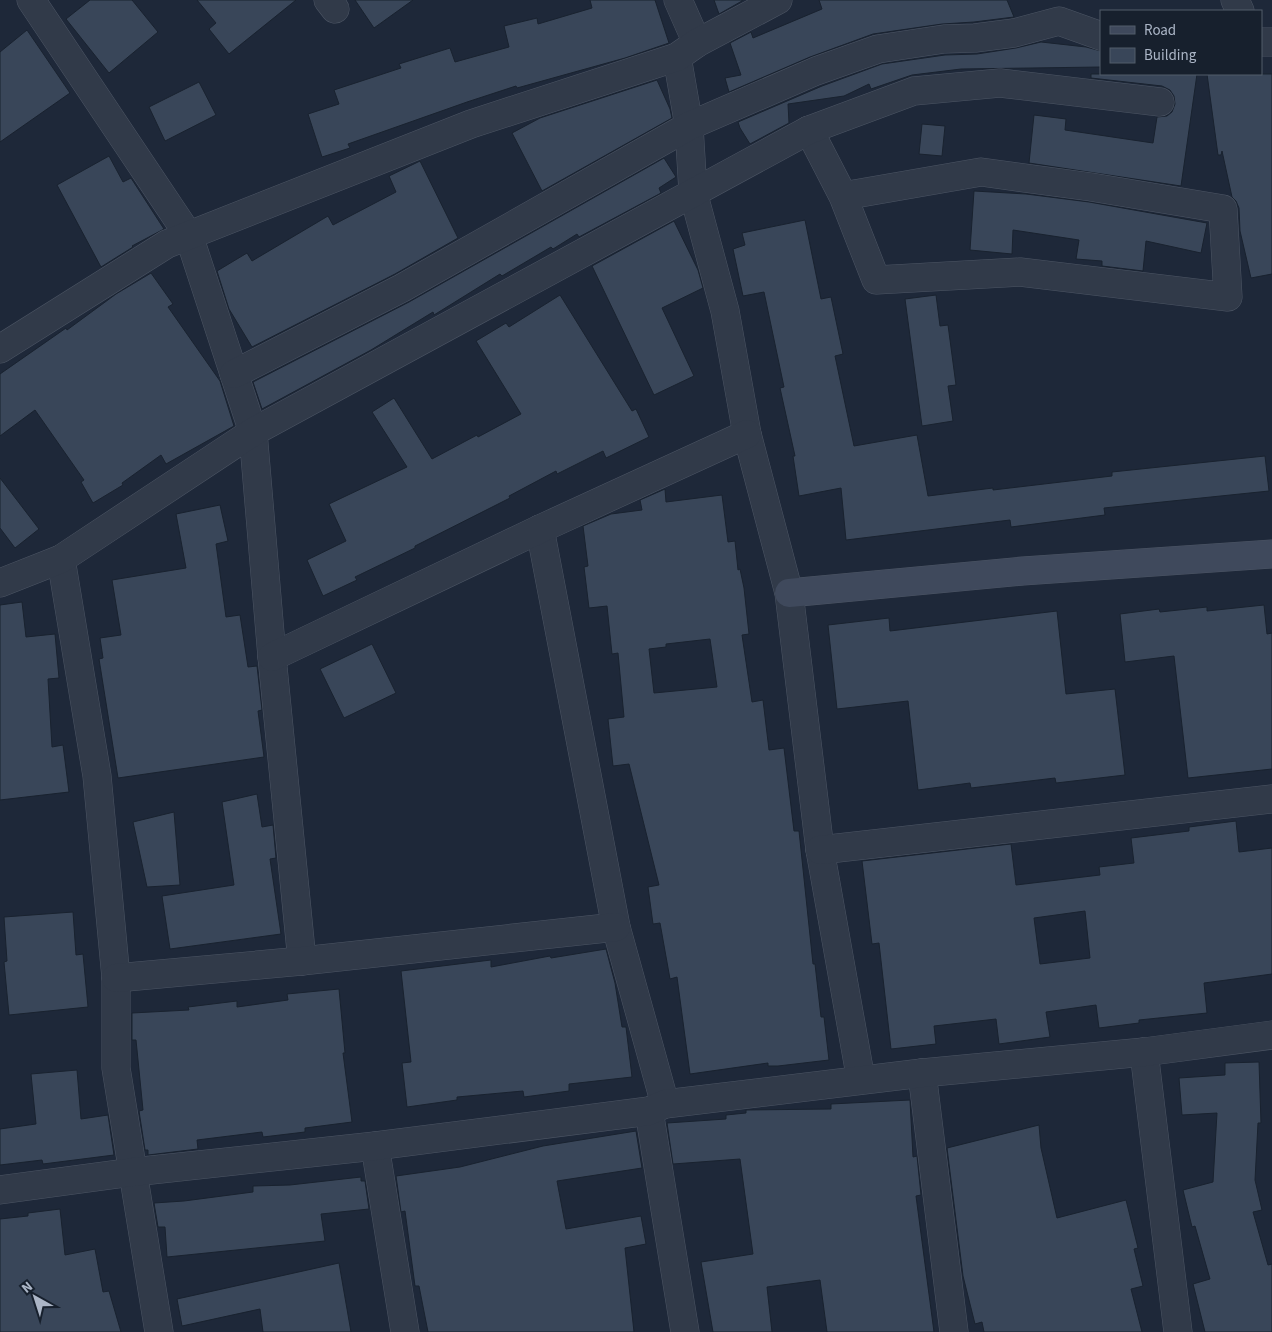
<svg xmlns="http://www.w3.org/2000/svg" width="1272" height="1332" font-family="'Source Sans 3',sans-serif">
<rect width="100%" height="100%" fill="#1e2839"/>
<g fill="#394659" stroke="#19222f" fill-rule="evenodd">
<path d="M 90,0 L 132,0 L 158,32 L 109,73 L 66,19 Z"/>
<path d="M 197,0 L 296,0 L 229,54 L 209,29 L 216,23 Z"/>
<path d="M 355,0 L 413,0 L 374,28 Z"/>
<path d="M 590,0 L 655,0 L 669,43 L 625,58 L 517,88 L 516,86 L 467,102 L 348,144 L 350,148 L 322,157 L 308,114 L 339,104 L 334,90 L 401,68 L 399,64 L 450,48 L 455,62 L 509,47 L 504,26 L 537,18 L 538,24 L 592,8 Z"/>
<path d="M 714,0 L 742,0 L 742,1 L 719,14 Z"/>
<path d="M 819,0 L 1007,0 L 1014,17 L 974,22 L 942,24 L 873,34 L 810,57 L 729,92 L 725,78 L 741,75 L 730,43 L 751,32 L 753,38 L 822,9 Z"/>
<path d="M 27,30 L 70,93 L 0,142 L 0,52 Z"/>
<path d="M 1041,42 L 1086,47 L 1101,51 L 1101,67 L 961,69 L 912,75 L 871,89 L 869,84 L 844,96 L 788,104 L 789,123 L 750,144 L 740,128 L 738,122 L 822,86 L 882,64 L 945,55 L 977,54 L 1016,48 Z"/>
<path d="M 1091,74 L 1197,74 L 1181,186 L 1029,163 L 1034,115 L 1066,119 L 1065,130 L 1153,143 L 1157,117 L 1167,116 L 1172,112 L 1175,104 L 1174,96 L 1170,90 L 1162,86 L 1091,78 Z"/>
<path d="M 1207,74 L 1272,74 L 1272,274 L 1251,278 L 1240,231 L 1239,208 L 1236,201 L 1232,197 L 1222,151 L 1221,155 L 1218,155 Z"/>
<path d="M 657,80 L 670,109 L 672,118 L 542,191 L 512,133 L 540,118 Z"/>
<path d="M 199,82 L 216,115 L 165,141 L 149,107 Z"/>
<path d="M 922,124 L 945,126 L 942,156 L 919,154 Z"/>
<path d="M 109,156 L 123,182 L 131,178 L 164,229 L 132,246 L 133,247 L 101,267 L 57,185 Z"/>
<path d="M 664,158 L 676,177 L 659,188 L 661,193 L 579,237 L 577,234 L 553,249 L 551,247 L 502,276 L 500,274 L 434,315 L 433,312 L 371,350 L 262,409 L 253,382 L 409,302 Z"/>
<path d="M 420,161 L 458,238 L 395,274 L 252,347 L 229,309 L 217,271 L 247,253 L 252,261 L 328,216 L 333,225 L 396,192 L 389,176 Z"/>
<path d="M 974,191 L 1026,194 L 1089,202 L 1207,223 L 1201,253 L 1146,241 L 1143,271 L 1102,266 L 1102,261 L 1076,259 L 1079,240 L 1013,230 L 1012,254 L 970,250 Z"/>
<path d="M 805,220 L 821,299 L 831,297 L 843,354 L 835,356 L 854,446 L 917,435 L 928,496 L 993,488 L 993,490 L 1112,476 L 1112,472 L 1265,456 L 1269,491 L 1104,508 L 1105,515 L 1011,527 L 1010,520 L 846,540 L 841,488 L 799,496 L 793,456 L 795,456 L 780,388 L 784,387 L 764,292 L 743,296 L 733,249 L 745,245 L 742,233 Z"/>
<path d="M 674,221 L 698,270 L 703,288 L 662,308 L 694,376 L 654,395 L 592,266 Z"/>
<path d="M 151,273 L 173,304 L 168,307 L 220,381 L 234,426 L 166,464 L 161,455 L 122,483 L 123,485 L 93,503 L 81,482 L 84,480 L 35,410 L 0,436 L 0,374 L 66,328 L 67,330 L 116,294 Z"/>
<path d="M 560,295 L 632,411 L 636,409 L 649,437 L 606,458 L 603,451 L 557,474 L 556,471 L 509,496 L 510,498 L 415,546 L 415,548 L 355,577 L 357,580 L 323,596 L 307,560 L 346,541 L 329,504 L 407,467 L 372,412 L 394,398 L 432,459 L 477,435 L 478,437 L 521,414 L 476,341 L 506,323 L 509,327 Z"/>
<path d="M 936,295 L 940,326 L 948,325 L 956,385 L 948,386 L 953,421 L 922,426 L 905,299 Z"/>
<path d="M 0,478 L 39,529 L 15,548 L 0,528 Z"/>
<path d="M 665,489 L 666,502 L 722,495 L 728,542 L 735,541 L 738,570 L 740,569 L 744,588 L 749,634 L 742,635 L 752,702 L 763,700 L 769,750 L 784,748 L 794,831 L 799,831 L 813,964 L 815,964 L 821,1017 L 824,1017 L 829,1060 L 778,1066 L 768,1066 L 768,1063 L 690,1074 L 677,977 L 670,979 L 660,923 L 653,924 L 648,887 L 659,885 L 629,764 L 613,766 L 608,719 L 624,717 L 618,653 L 612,654 L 607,606 L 589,608 L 584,567 L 588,566 L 583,526 L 611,514 L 642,510 L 640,500 ZM 710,639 L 717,687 L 654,693 L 649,649 L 666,647 L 666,644 Z"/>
<path d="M 220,505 L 228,541 L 216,544 L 226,617 L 240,615 L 248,667 L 257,666 L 262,710 L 258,711 L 264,757 L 118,778 L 99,659 L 103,658 L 100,638 L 121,635 L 112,580 L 186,568 L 176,514 Z"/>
<path d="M 22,602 L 26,637 L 55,634 L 59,678 L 48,679 L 52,747 L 63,745 L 69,792 L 0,800 L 0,605 Z"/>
<path d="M 1264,605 L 1267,634 L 1272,633 L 1272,769 L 1188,778 L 1174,656 L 1125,662 L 1120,614 L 1159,609 L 1160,612 L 1207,607 L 1207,611 Z"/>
<path d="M 1057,611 L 1066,694 L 1115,689 L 1125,775 L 1056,783 L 1055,778 L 971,788 L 970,783 L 918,790 L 908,701 L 837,709 L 828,625 L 889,618 L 890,631 Z"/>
<path d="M 372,644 L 396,693 L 344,718 L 320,669 Z"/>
<path d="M 257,794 L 262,827 L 273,825 L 276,858 L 270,859 L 281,934 L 170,949 L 162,896 L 234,885 L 222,802 Z"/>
<path d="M 174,812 L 180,885 L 147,887 L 133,822 Z"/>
<path d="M 1236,821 L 1239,852 L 1272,848 L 1272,974 L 1204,983 L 1207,1013 L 1139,1020 L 1139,1023 L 1099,1028 L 1096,1005 L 1046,1012 L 1050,1037 L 999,1044 L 996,1019 L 934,1026 L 936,1044 L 891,1049 L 879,943 L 872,944 L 862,861 L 1011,844 L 1016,885 L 1100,875 L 1099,867 L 1134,863 L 1131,838 L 1189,831 L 1189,827 ZM 1085,911 L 1090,958 L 1040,964 L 1034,918 Z"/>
<path d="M 73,912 L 76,955 L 83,954 L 88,1007 L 9,1015 L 4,962 L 7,961 L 4,917 Z"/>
<path d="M 606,949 L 615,983 L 622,1027 L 626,1027 L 632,1077 L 569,1084 L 569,1091 L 524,1097 L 523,1091 L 457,1097 L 457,1100 L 407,1107 L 402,1063 L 411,1062 L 401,971 L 491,960 L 491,967 L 550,956 L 551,958 Z"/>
<path d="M 339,989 L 345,1053 L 343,1053 L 352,1122 L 305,1128 L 305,1132 L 263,1137 L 262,1132 L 197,1140 L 198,1149 L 148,1155 L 148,1150 L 145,1150 L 139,1111 L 143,1110 L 136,1040 L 132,1040 L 132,1013 L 189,1010 L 188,1007 L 237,1001 L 237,1007 L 288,1000 L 287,994 Z"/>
<path d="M 1259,1062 L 1261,1123 L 1258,1123 L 1255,1180 L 1262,1210 L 1253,1212 L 1268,1265 L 1272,1264 L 1272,1332 L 1205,1332 L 1193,1284 L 1210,1279 L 1195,1226 L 1192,1227 L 1183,1190 L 1213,1182 L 1217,1113 L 1182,1115 L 1179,1078 L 1225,1075 L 1225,1063 Z"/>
<path d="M 77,1070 L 81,1119 L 108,1115 L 114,1155 L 43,1164 L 42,1160 L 0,1165 L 0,1129 L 36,1124 L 31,1074 Z"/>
<path d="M 910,1100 L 913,1157 L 917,1156 L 921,1195 L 916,1196 L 934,1332 L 827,1332 L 820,1280 L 767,1287 L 772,1332 L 713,1332 L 701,1262 L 753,1254 L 740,1159 L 673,1164 L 667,1123 L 726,1119 L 726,1115 L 746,1113 L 746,1110 L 831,1109 L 831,1104 Z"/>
<path d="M 1039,1125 L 1041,1148 L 1057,1218 L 1126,1200 L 1138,1248 L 1134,1249 L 1143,1286 L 1131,1289 L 1142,1332 L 984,1332 L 982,1322 L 975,1324 L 963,1276 L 947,1148 Z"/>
<path d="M 636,1131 L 642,1168 L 557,1181 L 566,1229 L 641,1216 L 646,1244 L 625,1248 L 634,1332 L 428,1332 L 419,1286 L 415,1286 L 405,1211 L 401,1212 L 396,1176 L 460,1167 L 543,1146 Z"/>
<path d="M 361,1177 L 361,1181 L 365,1181 L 369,1209 L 321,1214 L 325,1241 L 167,1257 L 165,1227 L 158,1227 L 154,1203 L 184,1201 L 253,1192 L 253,1186 L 290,1185 Z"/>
<path d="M 60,1209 L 65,1255 L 95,1249 L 103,1292 L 109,1291 L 121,1332 L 0,1332 L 0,1219 L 28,1216 L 28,1213 Z"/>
<path d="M 339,1263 L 351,1332 L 263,1332 L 260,1309 L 182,1326 L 177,1299 Z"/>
</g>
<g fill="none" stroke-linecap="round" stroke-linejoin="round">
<defs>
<g id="street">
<path d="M 31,0 L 189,236 L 253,432 L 272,657 L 302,961"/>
<path d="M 328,0 L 335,9"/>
<path d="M 678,0 L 697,43"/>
<path d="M 1235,0 L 1240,11"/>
<path d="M 1261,42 L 1272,42"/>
<path d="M 677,57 L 689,126 L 693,192 L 725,311 L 747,434 L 789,593 L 820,850 L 861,1080"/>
<path d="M 809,130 L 843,196 L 876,280 L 1020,272 L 1228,297 L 1223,209 L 1091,187 L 981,172 L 843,196"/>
<path d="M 0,349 L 167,244 L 471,124 L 677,57 L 697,43 L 778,0"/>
<path d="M 234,374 L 402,288 L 689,126 L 816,71 L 878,49 L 944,39 L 975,38 L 1014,33 L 1059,21 L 1101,36"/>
<path d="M 540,529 L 616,927 L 665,1104"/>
<path d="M 61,559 L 97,776 L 116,978 L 116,1068 L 159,1332"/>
<path d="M 0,583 L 61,559 L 253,432 L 809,130 L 914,91 L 1000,83 L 1160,102"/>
<path d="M 272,657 L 540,529 L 747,434"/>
<path d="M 820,850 L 1272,799"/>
<path d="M 116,978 L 302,961 L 616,927"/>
<path d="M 1144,1052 L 1178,1332"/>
<path d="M 922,1073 L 954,1332"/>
<path d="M 649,1111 L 685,1332"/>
<path d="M 375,1146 L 405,1332"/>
<path d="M 0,1190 L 133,1172 L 375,1146 L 649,1111 L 665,1104 L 922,1073 L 1144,1052 L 1272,1035"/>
</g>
<path id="secondary" d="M 789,593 L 1023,571 L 1272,554"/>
</defs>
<use href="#street" stroke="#4c5564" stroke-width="29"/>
<use href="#secondary" stroke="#4c5564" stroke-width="29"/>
<use href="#street" stroke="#313a49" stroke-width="28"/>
<use href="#secondary" stroke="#3f495c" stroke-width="28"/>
</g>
<rect x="1100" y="10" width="162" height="65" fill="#17202d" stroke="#525c6a"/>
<rect x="1110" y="26" width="25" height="8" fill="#3f495c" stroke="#525c6a"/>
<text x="1144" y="35" font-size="15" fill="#abb5c6">Road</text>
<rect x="1110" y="48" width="25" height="15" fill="#394659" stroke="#525c6a"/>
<text x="1144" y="60" font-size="15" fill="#abb5c6">Building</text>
<g transform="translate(35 1297) rotate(321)" stroke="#17202d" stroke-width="4" paint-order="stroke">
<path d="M0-4L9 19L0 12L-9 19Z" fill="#abb5c6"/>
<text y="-8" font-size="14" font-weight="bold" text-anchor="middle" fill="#abb5c6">N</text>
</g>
</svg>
